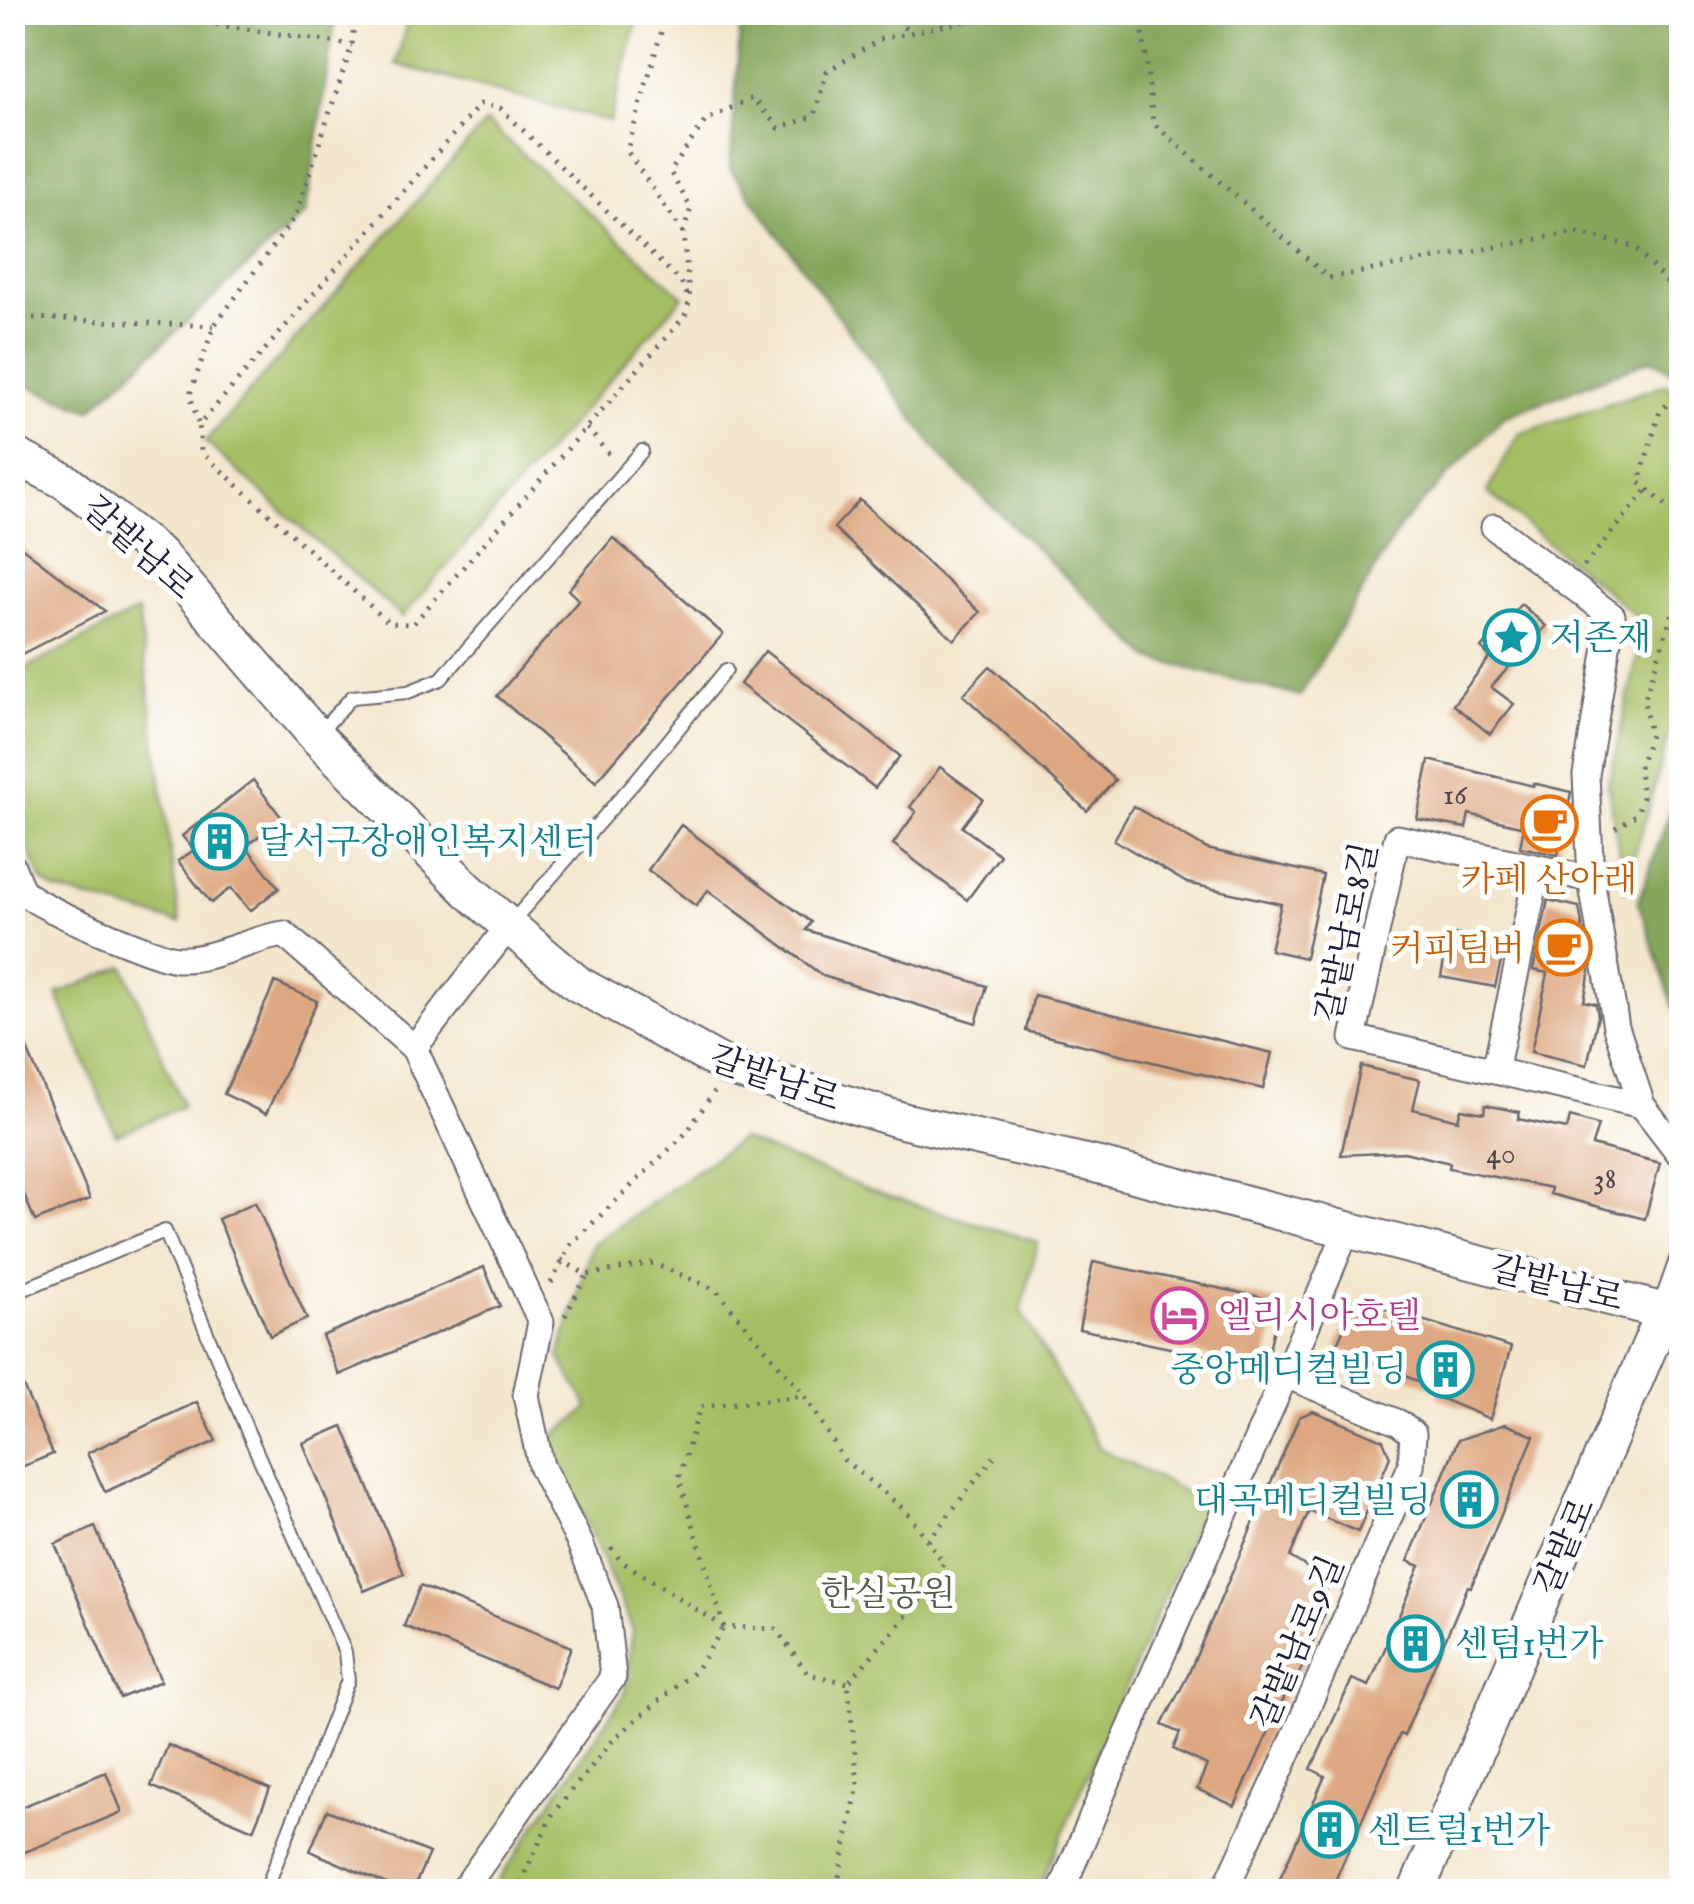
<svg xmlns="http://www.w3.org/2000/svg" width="1694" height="1904" font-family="'IM FELL English','Noto Serif KR',serif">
<rect width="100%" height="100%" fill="#fff"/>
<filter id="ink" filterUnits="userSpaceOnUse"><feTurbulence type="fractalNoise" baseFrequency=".01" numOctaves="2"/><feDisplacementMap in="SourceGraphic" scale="20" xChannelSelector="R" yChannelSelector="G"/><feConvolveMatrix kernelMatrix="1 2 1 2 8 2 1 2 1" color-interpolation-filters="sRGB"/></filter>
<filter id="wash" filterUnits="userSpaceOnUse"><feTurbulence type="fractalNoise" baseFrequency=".0048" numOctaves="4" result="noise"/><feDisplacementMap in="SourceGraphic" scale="40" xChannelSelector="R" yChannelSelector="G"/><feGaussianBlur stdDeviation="2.25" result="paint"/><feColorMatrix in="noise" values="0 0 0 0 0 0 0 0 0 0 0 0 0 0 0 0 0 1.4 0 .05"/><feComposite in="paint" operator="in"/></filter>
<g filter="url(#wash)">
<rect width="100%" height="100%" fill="#f3e6cd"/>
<g fill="#a5be64" stroke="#647050" stroke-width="2.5">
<path d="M 410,12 L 639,12 L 639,13 L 610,122 L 396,64 Z"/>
<path d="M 486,122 L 683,296 L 402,617 L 205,442 Z"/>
<path d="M 1666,384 L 1682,399 L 1681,692 L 1625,891 L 1608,785 L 1645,623 L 1487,492 L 1519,434 Z"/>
<path d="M 138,611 L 180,923 L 55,890 L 42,881 L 13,813 L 13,675 Z"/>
<path d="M 124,966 L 183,1106 L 116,1135 L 57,994 Z"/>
<path d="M 741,1139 L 874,1192 L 1038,1242 L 1021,1312 L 1100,1448 L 1205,1502 L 1038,1891 L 491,1891 L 624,1695 L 633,1630 L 550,1439 L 589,1408 L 559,1356 L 592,1245 Z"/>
</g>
<g fill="#84a55a" stroke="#53644a" stroke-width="2.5">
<path d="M 12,13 L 336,13 L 306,213 L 90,410 L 13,380 Z"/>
<path d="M 741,13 L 1681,13 L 1681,378 L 1652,359 L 1504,417 L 1401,525 L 1300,696 L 1151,659 L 944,460 L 730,169 Z"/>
<path d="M 1681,782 L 1681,1029 L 1638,901 Z"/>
</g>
<g id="blocks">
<g fill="#dda881">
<path d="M 860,500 L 980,612 L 954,640 L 834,528 Z"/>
<path d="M 613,538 L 723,634 L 596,782 L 497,696 L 579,600 L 568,590 Z"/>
<path d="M 12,540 L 105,611 L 12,659 Z"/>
<path d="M 1521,604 L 1546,626 L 1491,687 L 1514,704 L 1490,734 L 1453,705 L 1490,657 L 1481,648 Z"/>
<path d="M 765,651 L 900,756 L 875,788 L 740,684 Z"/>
<path d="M 990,666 L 1115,780 L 1087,811 L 963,695 Z"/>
<path d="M 1429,760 L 1533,786 L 1533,783 L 1571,792 L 1558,855 L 1520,847 L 1524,827 L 1469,814 L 1466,828 L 1417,819 Z"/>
<path d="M 940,767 L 983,799 L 962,827 L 1000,855 L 967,900 L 893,844 L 916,812 L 910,807 Z"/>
<path d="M 253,780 L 282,818 L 246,846 L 279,888 L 250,911 L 231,888 L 211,903 L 178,861 L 194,850 L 182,836 Z"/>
<path d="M 1133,806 L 1207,849 L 1323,875 L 1305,958 L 1270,950 L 1281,904 L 1187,883 L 1114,840 Z"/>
<path d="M 681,825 L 811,922 L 806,930 L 987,986 L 976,1023 L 823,976 L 708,890 L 696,906 L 648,870 Z"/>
<path d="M 1548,900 L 1579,907 L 1590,971 L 1584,1001 L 1596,1004 L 1598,1016 L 1587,1065 L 1531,1052 L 1548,973 L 1533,970 Z"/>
<path d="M 1449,933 L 1505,944 L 1495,987 L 1441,977 Z"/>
<path d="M 275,982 L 317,1001 L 266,1114 L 224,1094 Z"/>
<path d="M 1034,995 L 1272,1053 L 1263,1089 L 1026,1031 Z"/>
<path d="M 12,1013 L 90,1199 L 35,1221 L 12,1166 Z"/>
<path d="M 1361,1066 L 1420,1080 L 1413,1109 L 1458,1120 L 1461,1109 L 1484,1113 L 1485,1105 L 1520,1112 L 1518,1119 L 1567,1129 L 1570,1117 L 1598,1125 L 1592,1145 L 1660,1163 L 1645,1219 L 1550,1194 L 1551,1188 L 1449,1168 L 1450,1163 L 1404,1152 L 1341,1155 Z"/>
<path d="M 255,1202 L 307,1319 L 270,1336 L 218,1219 Z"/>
<path d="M 1093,1262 L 1280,1301 L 1265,1368 L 1079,1329 Z"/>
<path d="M 484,1267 L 500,1306 L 339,1375 L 322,1336 Z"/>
<path d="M 1362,1302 L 1511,1347 L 1490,1419 L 1437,1397 L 1439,1390 L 1336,1347 L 1350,1312 Z"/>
<path d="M 12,1361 L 53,1454 L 12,1471 Z"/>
<path d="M 197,1402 L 216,1441 L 105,1492 L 87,1453 Z"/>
<path d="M 1313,1411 L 1383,1440 L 1390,1457 L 1358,1532 L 1309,1511 L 1290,1557 L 1316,1573 L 1326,1590 L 1328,1606 L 1293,1688 L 1289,1687 L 1235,1806 L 1197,1789 L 1207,1765 L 1173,1749 L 1180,1733 L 1162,1725 L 1188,1675 L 1299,1417 Z"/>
<path d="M 1505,1424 L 1534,1436 L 1471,1587 L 1468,1586 L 1404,1736 L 1400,1734 L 1330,1892 L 1292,1892 L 1277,1885 L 1325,1776 L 1311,1769 L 1327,1734 L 1352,1679 L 1369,1686 L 1420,1566 L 1408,1561 L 1458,1440 Z"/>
<path d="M 343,1426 L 404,1574 L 364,1591 L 303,1443 Z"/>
<path d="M 95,1527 L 161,1681 L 120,1698 L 55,1544 Z"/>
<path d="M 420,1586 L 571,1647 L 555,1688 L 404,1626 Z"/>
<path d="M 168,1745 L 270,1789 L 253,1830 L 151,1786 Z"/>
<path d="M 106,1772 L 122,1812 L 18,1855 L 12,1842 L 12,1811 Z"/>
<path d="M 327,1810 L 429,1853 L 412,1892 L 405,1892 L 310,1851 Z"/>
</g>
</g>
</g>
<g filter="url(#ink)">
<use href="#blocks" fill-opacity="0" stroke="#6b676e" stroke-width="2.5"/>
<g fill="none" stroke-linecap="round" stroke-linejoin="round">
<defs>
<g id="lane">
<path d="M 318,734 L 352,697 L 408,692 L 441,679 L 642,451"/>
<path d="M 510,924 L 638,778 L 726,670"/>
<path d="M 12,1294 L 165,1231 L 247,1430 L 345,1652 L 348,1680 L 265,1892"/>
</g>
<g id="street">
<path d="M 1494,527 L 1612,616 L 1586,775 L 1591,879 L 1616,1027 L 1642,1105 L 1682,1157"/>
<path d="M 12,866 C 16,875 19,888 26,894 C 43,909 155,957 177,959 C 214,961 248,939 284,934 L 414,1048 L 541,1322 L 526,1395 L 541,1466 L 580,1543 L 605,1606 L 613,1677 L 462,1892"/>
<path d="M 1591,879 L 1397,838 L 1353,1038 L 1642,1105"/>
<path d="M 414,1048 L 509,926"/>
<path d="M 1495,1071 L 1538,868"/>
<path d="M 1665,1310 L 1682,1262"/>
<path d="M 1061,1892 C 1152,1669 1255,1452 1347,1230"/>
<path d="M 1224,1892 L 1283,1764 L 1411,1466 L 1413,1434 L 1399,1423 L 1286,1375"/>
</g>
<g id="secondary">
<path d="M 12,454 L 66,482 L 159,554 L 316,736 L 468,890 L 509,926 L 578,984 L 730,1068 L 904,1121 L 1097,1165 L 1682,1316"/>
<path d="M 1416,1892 L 1665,1310"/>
</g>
</defs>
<use href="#lane" stroke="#6b676e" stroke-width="16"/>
<use href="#street" stroke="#6b676e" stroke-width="29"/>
<use href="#secondary" stroke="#6b676e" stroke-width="39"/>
<g stroke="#6b676e" stroke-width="5" stroke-dasharray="2.5 8" stroke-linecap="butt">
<path d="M 133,12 L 352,45"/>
<path d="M 667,12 L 627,151 L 683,233 L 690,300 L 685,316 L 413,624 L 389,623 L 201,452 L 199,425 L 480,104 L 500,108 L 681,282 L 690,300"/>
<path d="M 889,12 L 910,33"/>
<path d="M 1052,12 L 1128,12"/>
<path d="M 1141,12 L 1153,123 L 1329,278 L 1576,232 L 1634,247 L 1682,299"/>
<path d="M 683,233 L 691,208 L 670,172 L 706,120 L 752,98 L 779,128 L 814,116 L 827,71 L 881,39 L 1007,12"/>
<path d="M 12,317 L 214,326"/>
<path d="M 1682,391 L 1660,411 L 1639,482 L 1682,519"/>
<path d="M 198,423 L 190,394 L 214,326 L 295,217 L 352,45 L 355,12"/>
<path d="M 587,428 L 612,458"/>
<path d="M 1584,566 L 1647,490"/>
<path d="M 1615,828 L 1637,814 L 1642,797 L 1639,768 L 1650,735 L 1644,701 L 1682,584"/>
<path d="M 561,1260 L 587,1275 L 653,1263 L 716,1290 L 805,1396 L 844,1460 L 906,1511 L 944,1563 L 920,1600 L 848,1683 L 858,1785 L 839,1877 L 843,1892"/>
<path d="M 551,1283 L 571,1244 L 687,1132 L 714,1092"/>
<path d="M 565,1316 L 587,1275"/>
<path d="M 928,1541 L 994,1457"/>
<path d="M 611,1548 L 621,1561 L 724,1627 L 776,1629 L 808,1674 L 848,1683"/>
<path d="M 724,1627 L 679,1478 L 700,1407 L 805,1396"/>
<path d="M 516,1892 L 553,1813 L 615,1738 L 696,1670 L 724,1627"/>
</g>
<use href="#lane" stroke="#fff" stroke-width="12"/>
<use href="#street" stroke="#fff" stroke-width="25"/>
<use href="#secondary" stroke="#fff" stroke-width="35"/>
</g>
</g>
<defs>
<symbol id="sight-ring" viewBox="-11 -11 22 22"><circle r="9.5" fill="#fff" stroke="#0f9aa8" stroke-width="1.5"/><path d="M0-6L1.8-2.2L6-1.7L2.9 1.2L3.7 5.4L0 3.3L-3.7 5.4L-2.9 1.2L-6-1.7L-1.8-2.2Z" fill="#0f9aa8"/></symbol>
<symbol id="cafe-ring" viewBox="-11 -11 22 22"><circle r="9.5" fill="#fff" stroke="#e8710a" stroke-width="1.5"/><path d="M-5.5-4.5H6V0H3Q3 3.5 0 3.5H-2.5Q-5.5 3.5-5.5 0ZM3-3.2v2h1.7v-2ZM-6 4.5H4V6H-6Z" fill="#e8710a"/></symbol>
<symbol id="building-ring" viewBox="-11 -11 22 22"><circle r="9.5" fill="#fff" stroke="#0f9aa8" stroke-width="1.5"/><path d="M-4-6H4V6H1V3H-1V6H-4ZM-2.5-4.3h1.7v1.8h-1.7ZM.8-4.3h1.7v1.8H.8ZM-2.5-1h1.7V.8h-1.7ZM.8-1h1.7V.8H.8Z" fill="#0f9aa8"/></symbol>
<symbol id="hotel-ring" viewBox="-11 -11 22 22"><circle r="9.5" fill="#fff" stroke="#d1479c" stroke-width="1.5"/><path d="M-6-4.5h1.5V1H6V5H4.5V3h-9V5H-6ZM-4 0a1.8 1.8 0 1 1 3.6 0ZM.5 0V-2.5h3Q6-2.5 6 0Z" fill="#d1479c"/></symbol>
</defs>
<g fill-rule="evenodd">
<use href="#sight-ring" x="1480" y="606" width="63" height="63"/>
<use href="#cafe-ring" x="1518" y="792" width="63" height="63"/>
<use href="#building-ring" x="188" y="810" width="63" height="63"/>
<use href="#cafe-ring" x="1532" y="916" width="63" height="63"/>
<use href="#hotel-ring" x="1148" y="1284" width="63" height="63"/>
<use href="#building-ring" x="1414" y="1338" width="63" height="63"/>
<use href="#building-ring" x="1438" y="1468" width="63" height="63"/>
<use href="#building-ring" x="1384" y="1612" width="63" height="63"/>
<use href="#building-ring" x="1298" y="1798" width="63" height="63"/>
</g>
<g text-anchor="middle" stroke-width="10" stroke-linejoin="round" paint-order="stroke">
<g font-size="30" fill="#51444c">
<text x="1455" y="804">16</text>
<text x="1501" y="1163">40</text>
<text x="1605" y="1188">38</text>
</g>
<g font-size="35" fill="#22223b" stroke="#fff">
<text transform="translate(139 547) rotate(42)" y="12">갈밭남로</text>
<text transform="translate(1346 932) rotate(-78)" y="12">갈밭남로8길</text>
<text transform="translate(775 1078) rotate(19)" y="12">갈밭남로</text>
<text transform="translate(1557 1283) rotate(14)" y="12">갈밭남로</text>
<text transform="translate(1564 1546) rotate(-67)" y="12">갈밭로</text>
<text transform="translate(1297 1642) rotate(-67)" y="12">갈밭남로9길</text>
</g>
<g font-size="35" fill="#0d838f" stroke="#fff" text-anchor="start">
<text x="1550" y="649">저존재</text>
<text x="259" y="853">달서구장애인복지센터</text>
<text x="1407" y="1381" text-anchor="end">중앙메디컬빌딩</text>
<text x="1431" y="1512" text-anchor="end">대곡메디컬빌딩</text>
<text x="1455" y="1655">센텀1번가</text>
<text x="1368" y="1842">센트럴1번가</text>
</g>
<g font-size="35" fill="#c56008" stroke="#fff">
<text x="1549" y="891">카페 산아래</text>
<text x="1525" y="960" text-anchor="end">커피팀버</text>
</g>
<g font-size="35" fill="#b23c85" stroke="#fff" text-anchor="start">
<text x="1218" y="1327">엘리시아호텔</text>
</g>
<g font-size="35" fill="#56604b" stroke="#fff">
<text x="888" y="1605">한실공원</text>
</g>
</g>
<rect width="1694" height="1904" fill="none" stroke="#fff" stroke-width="50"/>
</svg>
